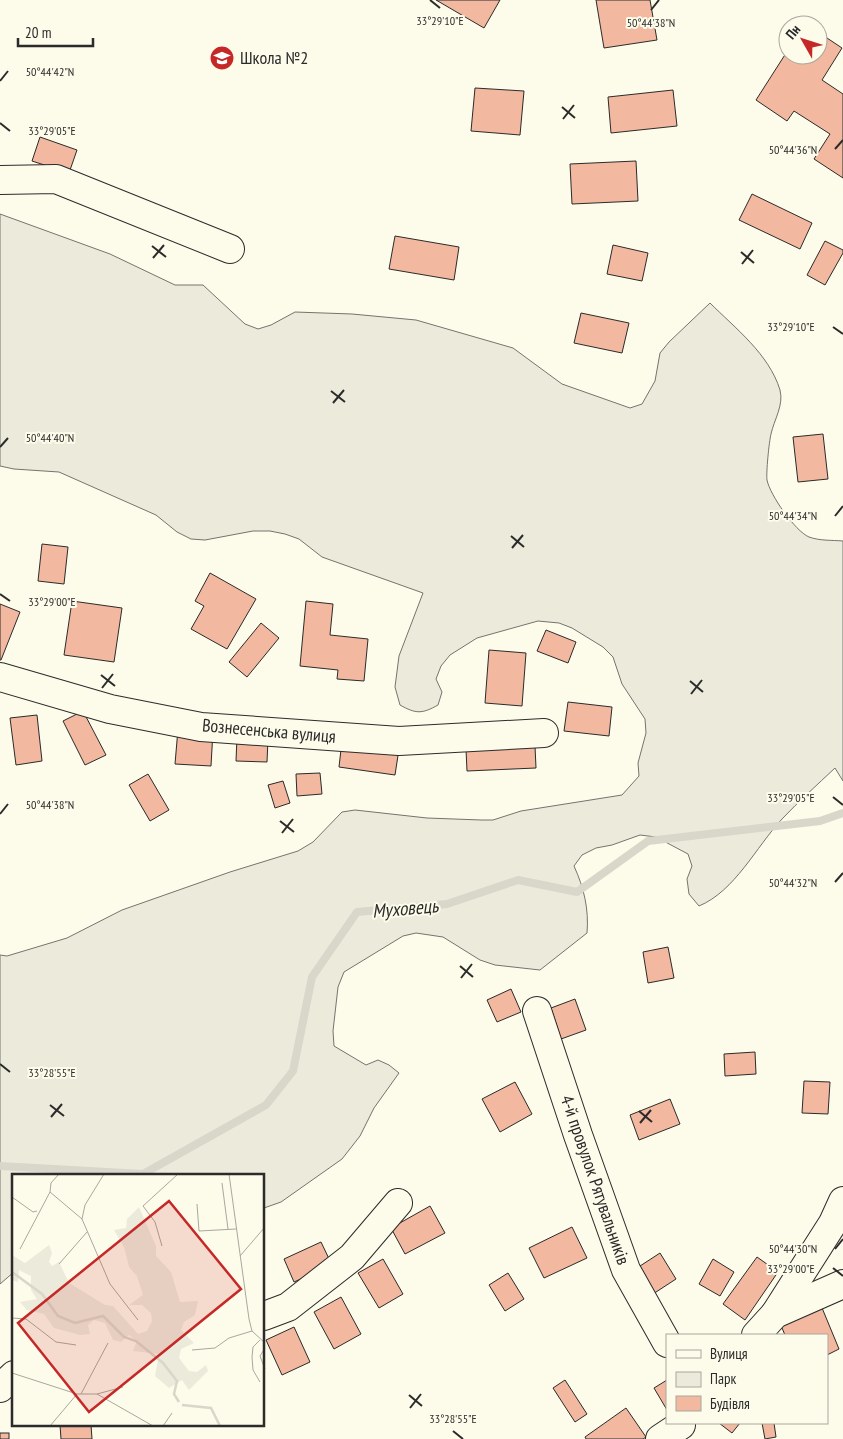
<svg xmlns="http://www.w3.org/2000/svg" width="843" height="1439" font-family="'PT Sans Narrow',sans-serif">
<rect width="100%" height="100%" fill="#fdfbea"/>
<path fill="#ecebdb" stroke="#74746e" d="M 0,214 L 110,254 L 175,285 L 203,285 L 245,324 L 258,329 L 271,325 L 295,312 L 352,314 L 416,320 L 513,348 L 562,384 L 630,408 L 642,404 L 655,381 L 660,353 L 669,342 L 710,303 C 735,328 769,354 780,390 C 784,405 774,420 771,434 C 769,442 766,473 767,480 C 770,495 795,531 809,537 C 820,541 832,540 843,541 L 843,781 L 835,768 C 817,785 799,801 782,819 C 756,847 735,891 699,906 L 689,894 L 687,879 L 692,866 L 688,854 L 656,837 L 640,835 L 612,845 L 596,848 L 582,855 L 574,866 C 584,888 589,909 587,933 L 540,970 L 495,965 L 480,960 L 443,937 L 416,933 L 403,936 L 344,972 L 338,987 L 333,1031 L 334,1046 L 366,1065 L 378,1060 L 389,1065 L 399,1073 L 374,1108 L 360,1136 L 342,1159 L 281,1202 L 264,1208 L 264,1175 L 14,1175 L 14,1272 L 0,1284 L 0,955 L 7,956 L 67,938 L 122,910 L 230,872 L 298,851 L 313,842 L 342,812 L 355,810 L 427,818 L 481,820 L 493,820 L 521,811 L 622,795 L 639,776 L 638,763 L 646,733 L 645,719 L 622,684 L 613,657 L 603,647 L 572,628 L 559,623 L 538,621 L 477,638 L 450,655 L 441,666 L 436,679 L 442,692 L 438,705 C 422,714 416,714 400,705 L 395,687 L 399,656 L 423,593 L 322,557 L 299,539 L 285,534 L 270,531 L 253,531 L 205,540 L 191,539 L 177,532 L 156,515 L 59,472 L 14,469 L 0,466 Z"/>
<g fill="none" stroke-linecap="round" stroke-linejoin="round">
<path stroke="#d8d7c9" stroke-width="8" d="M 0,1166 L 143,1174 L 266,1105 L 293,1071 L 312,977 L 357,912 L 447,904 L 518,880 L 577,892 L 648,841 L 820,821 L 843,813"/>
</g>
<g fill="#f2b8a0" stroke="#2b2b2b">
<path d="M 436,0 L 500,0 L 484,28 Z"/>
<path d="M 596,0 L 650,0 L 657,40 L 604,48 Z"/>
<path d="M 818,32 L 842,48 L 822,80 L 843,94 L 843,178 L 814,159 L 830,134 L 794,111 L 787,121 L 756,100 L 788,50 L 788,55 L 818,55 Z"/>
<path d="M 475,88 L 524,91 L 520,135 L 471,131 Z"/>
<path d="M 673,90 L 677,126 L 611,133 L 608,97 Z"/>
<path d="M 40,137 L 77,150 L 69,173 L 32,161 Z"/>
<path d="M 636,161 L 638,201 L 572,204 L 570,164 Z"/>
<path d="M 752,194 L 812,223 L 800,249 L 739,220 Z"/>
<path d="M 395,236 L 459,247 L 454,280 L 389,269 Z"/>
<path d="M 825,241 L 843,250 L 843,253 L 825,285 L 807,275 Z"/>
<path d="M 613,245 L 648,253 L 642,281 L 607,274 Z"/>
<path d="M 581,313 L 629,323 L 622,353 L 574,343 Z"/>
<path d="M 823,434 L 828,479 L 798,482 L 793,437 Z"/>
<path d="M 42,544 L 68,547 L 64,584 L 38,581 Z"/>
<path d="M 210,573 L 256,599 L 227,649 L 191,629 L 204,606 L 195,601 Z"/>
<path d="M 72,601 L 122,608 L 114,662 L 64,655 Z"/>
<path d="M 306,601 L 333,604 L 330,635 L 368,639 L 364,681 L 337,679 L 338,670 L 300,666 Z"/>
<path d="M 0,604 L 20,612 L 1,660 L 0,660 Z"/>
<path d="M 261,623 L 279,638 L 247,677 L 229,662 Z"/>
<path d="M 546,630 L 576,642 L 568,663 L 537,651 Z"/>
<path d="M 489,650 L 526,653 L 522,706 L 485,703 Z"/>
<path d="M 568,702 L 612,707 L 609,736 L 564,731 Z"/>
<path d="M 83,711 L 106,755 L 85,765 L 63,721 Z"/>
<path d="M 37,715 L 42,761 L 16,765 L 10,718 Z"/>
<path d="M 178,729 L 213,731 L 211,766 L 175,764 Z"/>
<path d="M 237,737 L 268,739 L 267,762 L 236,761 Z"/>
<path d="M 342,741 L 399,749 L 395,775 L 339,767 Z"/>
<path d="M 535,746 L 536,768 L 467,771 L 466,749 Z"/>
<path d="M 320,773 L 322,794 L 297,796 L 296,774 Z"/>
<path d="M 148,774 L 169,810 L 150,821 L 129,785 Z"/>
<path d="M 283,781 L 290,803 L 275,808 L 268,785 Z"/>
<path d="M 668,947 L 674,978 L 648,983 L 643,952 Z"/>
<path d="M 511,989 L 521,1012 L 497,1022 L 487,1000 Z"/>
<path d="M 575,999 L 586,1030 L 561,1039 L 551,1008 Z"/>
<path d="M 755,1052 L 756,1074 L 725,1076 L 724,1054 Z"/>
<path d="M 804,1081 L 830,1082 L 828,1114 L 802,1113 Z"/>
<path d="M 515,1082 L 532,1114 L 500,1132 L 482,1099 Z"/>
<path d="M 670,1099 L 680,1124 L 639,1140 L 630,1115 Z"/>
<path d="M 430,1206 L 445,1233 L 405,1254 L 391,1228 Z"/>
<path d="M 572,1227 L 587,1258 L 544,1278 L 529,1248 Z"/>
<path d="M 321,1242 L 332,1265 L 294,1282 L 284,1259 Z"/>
<path d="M 660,1253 L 676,1279 L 653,1294 L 637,1268 Z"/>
<path d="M 757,1257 L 778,1272 L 745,1320 L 723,1304 Z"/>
<path d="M 383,1259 L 403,1294 L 379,1308 L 358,1273 Z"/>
<path d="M 713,1259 L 734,1272 L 720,1296 L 699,1284 Z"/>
<path d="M 508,1273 L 524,1299 L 505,1311 L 489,1285 Z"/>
<path d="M 341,1297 L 361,1334 L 334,1349 L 314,1312 Z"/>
<path d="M 820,1303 L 839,1349 L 827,1355 L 827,1335 L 785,1335 L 779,1321 Z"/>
<path d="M 294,1327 L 310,1362 L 282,1375 L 266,1340 Z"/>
<path d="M 565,1380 L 587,1414 L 575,1422 L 553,1388 Z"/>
<path d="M 667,1380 L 667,1410 L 654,1388 Z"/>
<path d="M 626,1408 L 646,1437 L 643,1439 L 586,1439 L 585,1437 Z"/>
<path d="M 719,1423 L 740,1423 L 732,1433 Z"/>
<path d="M 762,1423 L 774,1423 L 776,1437 L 765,1439 Z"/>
<path d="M 60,1425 L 91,1425 L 92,1439 L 61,1439 Z"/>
<rect x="0" y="1433" width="9" height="6"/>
</g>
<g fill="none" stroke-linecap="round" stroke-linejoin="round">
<defs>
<g id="minor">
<path d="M 0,180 L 56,179 L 230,249"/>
<path d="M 0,677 L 110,709 L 201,727 L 399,741 L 544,733"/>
<path d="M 537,1011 L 578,1135 L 626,1270 L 667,1343"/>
<path d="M 775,1314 L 833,1223 L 843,1201"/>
<path d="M 264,1316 L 288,1307 L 352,1257 L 398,1203"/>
<path d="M 756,1335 L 775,1314 L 843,1284"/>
<path d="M 0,1388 L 14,1375"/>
<path d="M 660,1439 L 681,1425"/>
</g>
</defs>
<use href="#minor" stroke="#2b2b2b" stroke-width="30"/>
<use href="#minor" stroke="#fdfbea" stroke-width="28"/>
</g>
<path fill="none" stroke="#2b2b2b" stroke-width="2" d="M 430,0 L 440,8M 651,10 L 659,0M 0,81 L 8,71M 562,107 L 575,118M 563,119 L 574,105M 0,123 L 10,131M 835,149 L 843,140M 152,246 L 166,257M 741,252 L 754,263M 153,258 L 164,245M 742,264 L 753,250M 833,327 L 843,334M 331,391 L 345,402M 333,403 L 344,390M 0,447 L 8,438M 835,516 L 843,506M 511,536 L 524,547M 512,548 L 523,535M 0,594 L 10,601M 101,675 L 115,686M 690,681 L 703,692M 102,688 L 113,674M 691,694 L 702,680M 833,797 L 843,805M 0,814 L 8,804M 280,821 L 294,832M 282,833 L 293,819M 835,882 L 843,873M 460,966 L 473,977M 461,978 L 472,964M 0,1064 L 10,1072M 50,1105 L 64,1116M 639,1111 L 652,1122M 51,1117 L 62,1104M 640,1123 L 651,1110M 835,1249 L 843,1239M 833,1268 L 843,1276M 409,1395 L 422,1406M 410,1408 L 421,1394M 453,1431 L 463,1439"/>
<defs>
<symbol id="school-disc" viewBox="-11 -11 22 22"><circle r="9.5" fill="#c62828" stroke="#fdfbea"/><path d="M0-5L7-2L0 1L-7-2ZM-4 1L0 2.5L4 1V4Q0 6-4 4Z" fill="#fff"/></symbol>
</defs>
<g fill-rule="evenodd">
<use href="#school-disc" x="208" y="44" width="28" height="28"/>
</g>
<g text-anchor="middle" stroke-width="4" stroke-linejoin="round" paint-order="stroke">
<g font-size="18" fill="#2b2b2b" stroke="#fdfbea" text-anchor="start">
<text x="240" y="64">Школа №2</text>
</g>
<g font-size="18" fill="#2b2b2b" stroke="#fdfbea">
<text transform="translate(269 731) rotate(5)" y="6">Вознесенська вулиця</text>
<text transform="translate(595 1180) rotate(71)" y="6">4-й провулок Рятувальників</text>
</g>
<g font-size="19" font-style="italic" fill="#2b2b2b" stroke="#fdfbea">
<text transform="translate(405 908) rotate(-5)" y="7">Муховець</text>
</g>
</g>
<g transform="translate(12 1174)">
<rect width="252" height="252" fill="#fdfbea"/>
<path d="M 127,33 L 144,72 L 144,82 L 159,98 L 168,128 L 186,127 L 183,141 L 172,148 L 169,156 L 182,169 L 169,175 L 167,184 L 177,197 L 185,198 L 194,191 L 196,197 L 177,216 L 170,206 L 157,214 L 143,202 L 147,180 L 121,177 L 125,167 L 117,161 L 109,168 L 101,166 L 93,149 L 82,146 L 76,151 L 78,160 L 68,161 L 42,154 L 32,140 L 15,136 L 8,128 L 25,125 L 19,116 L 19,102 L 7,96 L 6,108 L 0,106 L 0,81 L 13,89 L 37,71 L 40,79 L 37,88 L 40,92 L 47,88 L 57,109 L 93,131 L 101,132 L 126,160 L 135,157 L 140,147 L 139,139 L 130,131 L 117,131 L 131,121 L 125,102 L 117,93 L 112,73 L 102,56 L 114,54 L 115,45 Z" fill="#ecebdb"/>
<path fill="none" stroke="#d8d7c9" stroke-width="2.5" d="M 0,98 L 30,120 L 46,142 L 63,149 L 91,142 L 112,163 L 124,167 L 151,189 L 165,207 L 162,220 L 167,228M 170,231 L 199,234 L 208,252"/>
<path fill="none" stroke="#a9a89e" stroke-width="1" d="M 92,0 L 73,31 L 70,45 L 98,110 L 126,146M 217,0 L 237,145 L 240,157 L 253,169M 210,9 L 216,55M 38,18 L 39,9 L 47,0M 0,23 L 21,38 L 25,37M 185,30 L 187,57 L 224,55M 150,72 L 143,48 L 131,32 L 166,0M 8,75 L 38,18 L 70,45M 228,82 L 253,53M 47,90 L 75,58M 0,144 L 14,145 L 44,168 L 64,171M 248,166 L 241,173 L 240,183 L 241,196 L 248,208M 253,174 L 248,182 L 253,195M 180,176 L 203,174 L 217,164 L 240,157M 0,199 L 65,220M 69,220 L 96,169M 85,220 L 111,213M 38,252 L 65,220 L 85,220 L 141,252M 151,252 L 160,239"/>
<path fill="#c62828" fill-opacity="0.15" stroke="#c62828" stroke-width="2.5" d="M 157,27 L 229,115 L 77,238 L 6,149 Z"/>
<rect width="252" height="252" fill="none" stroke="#2b2b2b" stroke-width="2.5"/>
</g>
<g font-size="12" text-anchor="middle" fill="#2b2b2b" stroke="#fdfbea" stroke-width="4" stroke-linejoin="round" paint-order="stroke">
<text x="440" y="25">33°29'10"E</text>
<text x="651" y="27">50°44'38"N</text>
<text x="50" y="76">50°44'42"N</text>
<text x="52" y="135">33°29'05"E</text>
<text x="793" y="154">50°44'36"N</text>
<text x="791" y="331">33°29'10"E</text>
<text x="50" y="442">50°44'40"N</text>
<text x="793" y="520">50°44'34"N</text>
<text x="52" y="606">33°29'00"E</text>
<text x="791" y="802">33°29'05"E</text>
<text x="50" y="809">50°44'38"N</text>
<text x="793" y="887">50°44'32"N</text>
<text x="52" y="1077">33°28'55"E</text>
<text x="793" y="1253">50°44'30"N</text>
<text x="791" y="1273">33°29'00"E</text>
<text x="453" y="1423">33°28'55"E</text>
</g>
<rect x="666" y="1334" width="162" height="90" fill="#fdfbea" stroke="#a9a89e"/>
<rect x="676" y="1350" width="25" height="8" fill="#fdfbea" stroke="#a9a89e"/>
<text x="710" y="1359" font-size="15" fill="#2b2b2b">Вулиця</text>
<rect x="676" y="1372" width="25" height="15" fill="#ecebdb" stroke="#a9a89e"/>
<text x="710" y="1384" font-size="15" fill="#2b2b2b">Парк</text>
<rect x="676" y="1396" width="25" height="15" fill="#f2b8a0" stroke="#a9a89e"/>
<text x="710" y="1409" font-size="15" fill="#2b2b2b">Будівля</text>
<g transform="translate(803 40) rotate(309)"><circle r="24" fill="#fdfbea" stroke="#a9a89e"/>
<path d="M0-4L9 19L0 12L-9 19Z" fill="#c62828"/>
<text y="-8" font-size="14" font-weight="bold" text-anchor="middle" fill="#2b2b2b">Пн</text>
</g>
<path d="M18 38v8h75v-8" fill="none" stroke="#2b2b2b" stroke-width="2.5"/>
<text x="25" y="38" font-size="15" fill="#2b2b2b" stroke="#fdfbea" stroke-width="4" paint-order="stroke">20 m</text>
</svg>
